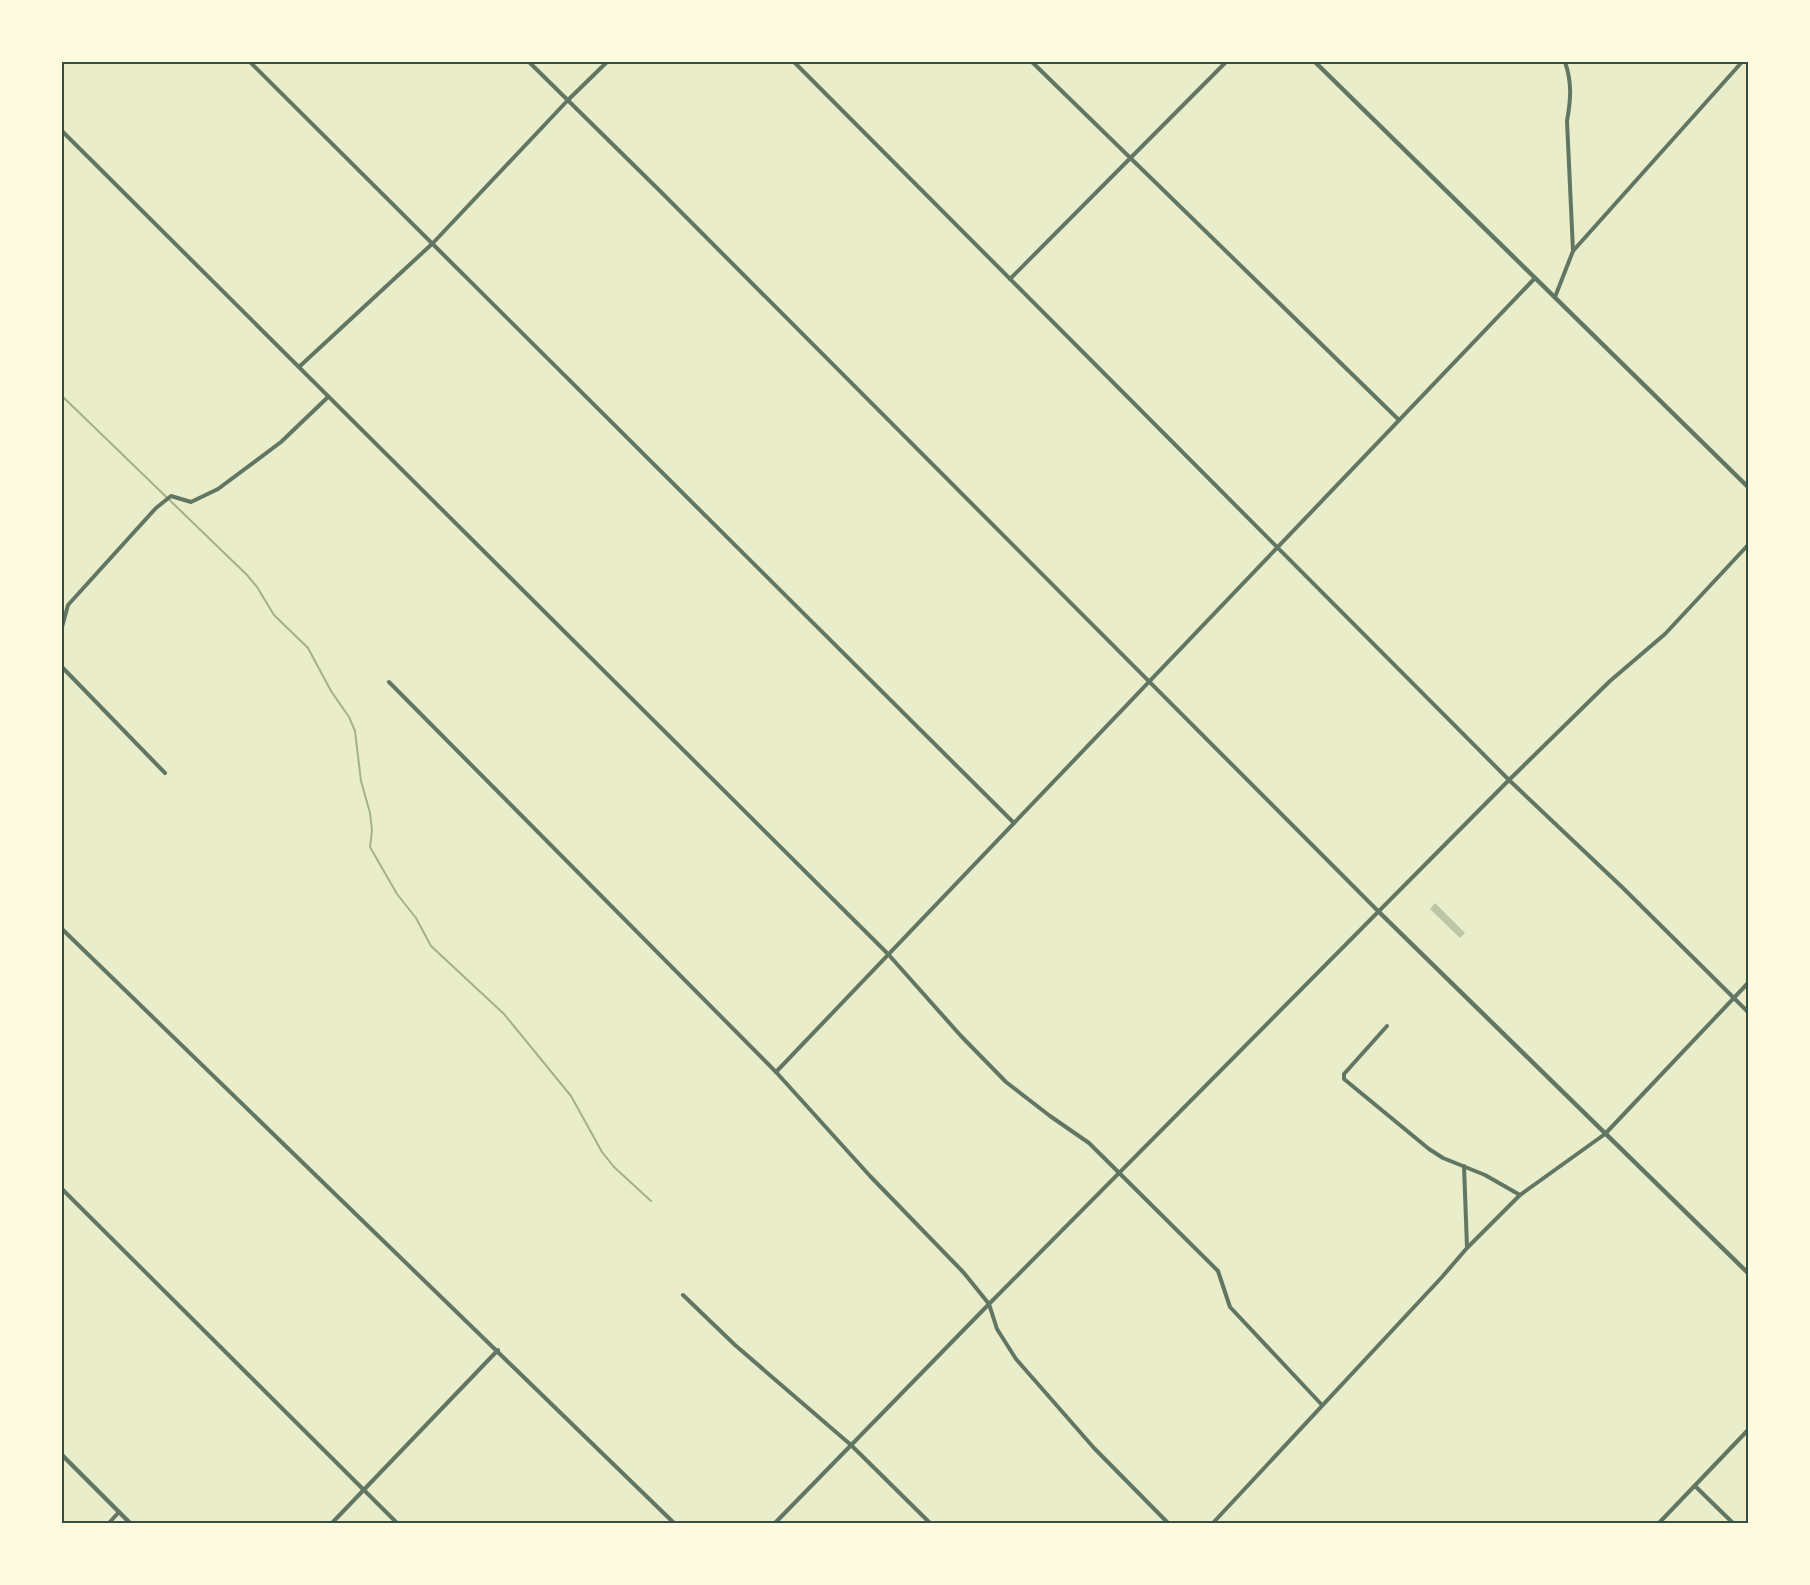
<svg xmlns="http://www.w3.org/2000/svg" width="1810" height="1585" font-family="Manrope,sans-serif">
<rect width="100%" height="100%" fill="#e9edc9"/>
<g fill="none" stroke-linecap="round" stroke-linejoin="round">
<path stroke="#a3b18a" stroke-width="2" d="M 62,396 L 247,575 L 257,587 L 274,615 L 308,648 L 331,691 L 349,717 L 355,731 L 361,781 L 370,813 L 372,830 L 370,847 L 397,894 L 416,918 L 431,946 L 504,1014 L 571,1096 L 602,1152 L 614,1167 L 651,1201"/>
</g>
<path fill="#bcc5a7" d="M 1435,903 L 1465,933 L 1460,938 L 1430,909 Z"/>
<g fill="none" stroke-linecap="round" stroke-linejoin="round">
<g stroke="#617663" stroke-width="4">
<path d="M 250,62 L 1014,823"/>
<path d="M 529,62 L 658,189 L 1379,912"/>
<path d="M 794,62 L 1509,780 L 1623,888 L 1748,1012"/>
<path d="M 1032,62 L 1399,420"/>
<path d="M 1565,62 C 1572,82 1571,99 1567,121 L 1573,251"/>
<path d="M 62,131 L 888,954 L 961,1036 L 1006,1082 L 1050,1116 L 1089,1143 L 1218,1271 L 1230,1307 L 1322,1405"/>
<path d="M 1010,279 L 1226,62"/>
<path d="M 1555,297 L 1573,251 L 1742,62"/>
<path d="M 299,367 L 433,243 L 568,100 L 607,62"/>
<path d="M 62,627 L 68,605 L 156,508 L 171,496 L 191,502 L 218,489 L 281,442 L 328,397"/>
<path d="M 62,667 L 165,773"/>
<path d="M 389,682 L 776,1072 L 870,1176 L 964,1273 L 989,1304 L 997,1329 L 1016,1359 L 1094,1448 L 1169,1524"/>
<path d="M 62,929 L 675,1524"/>
<path d="M 1387,1026 L 1344,1074 L 1344,1079 L 1429,1149 L 1443,1158 L 1485,1175 L 1520,1195"/>
<path d="M 776,1072 L 1535,278"/>
<path d="M 1464,1166 L 1467,1247"/>
<path d="M 62,1189 L 398,1524"/>
<path d="M 683,1295 L 735,1345 L 851,1445 L 931,1524"/>
<path d="M 1695,1486 L 1734,1524"/>
<path d="M 108,1524 L 119,1512"/>
<path d="M 331,1524 L 498,1350"/>
<path d="M 774,1524 L 989,1304 L 1509,780 L 1610,681 L 1665,634 L 1748,545"/>
<path d="M 1212,1524 L 1442,1277 L 1467,1248 L 1520,1195 L 1605,1134 L 1748,983"/>
<path d="M 1658,1524 L 1748,1430"/>
</g>
<g stroke="#617663" stroke-width="4.5">
<path d="M 1315,62 L 1748,487"/>
<path d="M 1379,912 L 1748,1273"/>
<path d="M 62,1455 L 131,1524"/>
</g>
</g>
<rect width="1810" height="1585" fill="none" stroke="#fefae0" stroke-width="126"/>
<rect x="63" y="63" width="1684" height="1459" fill="none" stroke="#344e41" stroke-width="2"/>
</svg>
